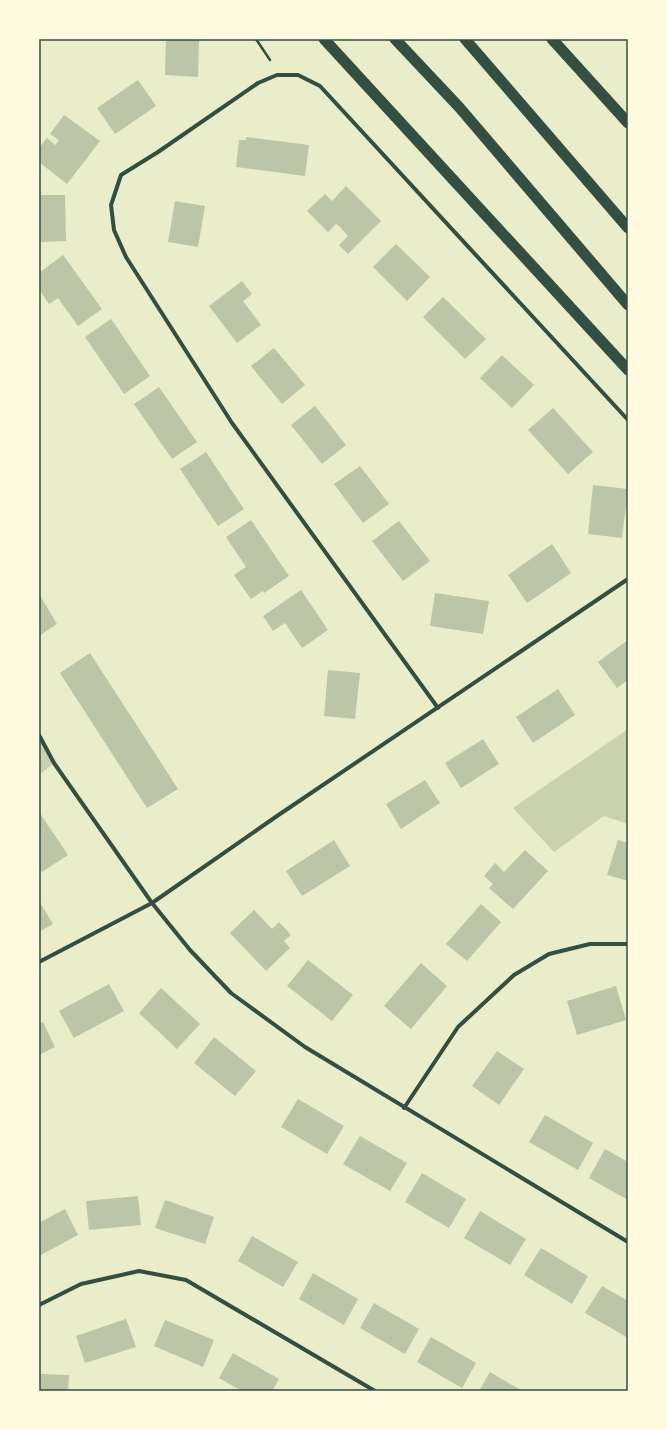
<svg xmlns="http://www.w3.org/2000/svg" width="667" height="1430" font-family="Cabin,sans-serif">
<rect width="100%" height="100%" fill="#e9edc9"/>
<g fill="#cad2ad">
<path d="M 628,729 L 628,824 L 604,816 L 554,852 L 513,808 Z"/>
<path d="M 39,735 L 54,763 L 39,775 Z"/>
</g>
<g fill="#bcc5a7">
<path d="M 166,39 L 199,39 L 198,77 L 165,75 Z"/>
<path d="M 138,80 L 156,106 L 115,134 L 97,108 Z"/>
<path d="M 64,115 L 100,141 L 67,184 L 39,162 L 39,148 L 47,138 L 55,145 L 59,140 L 50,134 Z"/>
<path d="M 246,137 L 309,145 L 305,176 L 236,167 L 239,140 L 246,140 Z"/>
<path d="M 346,186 L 381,221 L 348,254 L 339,245 L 348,236 L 340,227 L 336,224 L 328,232 L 307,211 L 325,194 L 332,201 Z"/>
<path d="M 39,195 L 65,195 L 66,241 L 39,242 Z"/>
<path d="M 175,201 L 205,206 L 198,247 L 168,242 Z"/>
<path d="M 396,244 L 430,277 L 407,301 L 373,267 Z"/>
<path d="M 63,255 L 102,309 L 78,326 L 58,298 L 49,304 L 39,289 L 39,273 Z"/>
<path d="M 242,281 L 252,294 L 243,301 L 261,325 L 237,343 L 209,306 Z"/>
<path d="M 443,297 L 486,339 L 465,359 L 423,317 Z"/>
<path d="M 111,319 L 150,376 L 124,394 L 85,337 Z"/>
<path d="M 274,348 L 305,385 L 282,404 L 251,366 Z"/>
<path d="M 502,355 L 534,385 L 512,408 L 480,378 Z"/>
<path d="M 159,387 L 197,442 L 172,459 L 134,404 Z"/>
<path d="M 315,406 L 346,445 L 322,464 L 291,425 Z"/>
<path d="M 553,408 L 593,452 L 568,474 L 528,430 Z"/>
<path d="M 206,452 L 244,509 L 218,526 L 180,469 Z"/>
<path d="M 360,466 L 389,504 L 363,523 L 334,484 Z"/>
<path d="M 593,485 L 628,489 L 622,538 L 588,534 Z"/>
<path d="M 251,520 L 289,576 L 264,593 L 263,591 L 251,599 L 234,575 L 246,567 L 226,537 Z"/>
<path d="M 399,521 L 430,561 L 403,581 L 372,541 Z"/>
<path d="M 552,544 L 571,573 L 527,603 L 508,575 Z"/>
<path d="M 301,590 L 328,630 L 302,648 L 285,623 L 273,631 L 263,616 Z"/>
<path d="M 435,593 L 489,601 L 483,634 L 430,626 Z"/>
<path d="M 39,594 L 57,624 L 39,636 Z"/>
<path d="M 628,640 L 628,680 L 617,688 L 598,662 Z"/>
<path d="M 90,653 L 178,789 L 147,808 L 60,673 Z"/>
<path d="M 328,670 L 360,673 L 355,719 L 324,716 Z"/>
<path d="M 558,689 L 575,715 L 533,743 L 516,717 Z"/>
<path d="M 483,739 L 499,764 L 461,788 L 445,763 Z"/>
<path d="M 425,780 L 440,803 L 401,829 L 386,804 Z"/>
<path d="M 39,812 L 68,855 L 42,872 L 39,868 Z"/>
<path d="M 334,840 L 350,866 L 302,896 L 286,871 Z"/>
<path d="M 618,840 L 628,843 L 628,881 L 607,875 Z"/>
<path d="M 525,850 L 548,871 L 513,909 L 489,888 L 493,884 L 484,876 L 495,863 L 504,872 Z"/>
<path d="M 39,901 L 53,924 L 39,932 Z"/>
<path d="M 481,904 L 501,922 L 467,961 L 446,944 Z"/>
<path d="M 254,910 L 272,929 L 279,922 L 291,935 L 284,941 L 290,948 L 266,971 L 230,933 Z"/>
<path d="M 308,960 L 353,995 L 332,1021 L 287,986 Z"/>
<path d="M 421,963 L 447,986 L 411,1029 L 384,1006 Z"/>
<path d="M 109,984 L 124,1011 L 74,1038 L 59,1011 Z"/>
<path d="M 616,986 L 626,1020 L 577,1035 L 567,1001 Z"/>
<path d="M 161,988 L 200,1024 L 177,1049 L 139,1013 Z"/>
<path d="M 43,1022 L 55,1047 L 39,1055 L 39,1024 Z"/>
<path d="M 214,1037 L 256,1071 L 235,1096 L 194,1063 Z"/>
<path d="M 497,1051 L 524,1069 L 499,1105 L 472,1086 Z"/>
<path d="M 298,1099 L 344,1126 L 327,1154 L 281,1127 Z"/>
<path d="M 545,1115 L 593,1143 L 578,1170 L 529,1142 Z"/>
<path d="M 360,1136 L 407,1163 L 390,1191 L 343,1164 Z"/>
<path d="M 605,1149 L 628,1162 L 628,1200 L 589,1178 Z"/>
<path d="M 422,1173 L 466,1199 L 449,1228 L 405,1202 Z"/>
<path d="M 138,1196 L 141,1225 L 89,1230 L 86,1201 Z"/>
<path d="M 165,1200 L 214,1217 L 205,1244 L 155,1228 Z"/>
<path d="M 65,1209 L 78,1235 L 39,1256 L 39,1223 Z"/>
<path d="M 480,1211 L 526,1239 L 510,1265 L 464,1238 Z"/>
<path d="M 252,1236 L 298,1262 L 283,1287 L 238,1261 Z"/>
<path d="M 541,1248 L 588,1276 L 572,1304 L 524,1275 Z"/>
<path d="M 313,1273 L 358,1299 L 344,1325 L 299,1299 Z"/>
<path d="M 602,1286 L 628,1301 L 628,1338 L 585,1313 Z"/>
<path d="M 374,1303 L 419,1329 L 405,1354 L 360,1328 Z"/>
<path d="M 126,1319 L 136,1347 L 85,1363 L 76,1336 Z"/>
<path d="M 165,1320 L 214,1340 L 203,1367 L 154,1346 Z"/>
<path d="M 431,1337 L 476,1363 L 462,1388 L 417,1362 Z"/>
<path d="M 233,1353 L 279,1379 L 272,1391 L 242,1391 L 219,1378 Z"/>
<path d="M 490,1372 L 512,1385 L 523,1391 L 479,1391 Z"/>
<path d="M 40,1374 L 69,1375 L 68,1391 L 39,1391 Z"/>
</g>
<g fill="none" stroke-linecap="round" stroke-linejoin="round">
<path stroke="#344e41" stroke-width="2.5" d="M 256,39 L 270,60"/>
<g stroke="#344e41" stroke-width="4">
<path d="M 438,708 L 232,423 L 126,257 L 114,230 L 111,205 L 121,175 L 158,152 L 258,83 L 277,75 L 298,75 L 320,86 L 628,420"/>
<path d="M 39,735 L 54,763 L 152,903 L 190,950 L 231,993 L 305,1047 L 628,1242"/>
<path d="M 39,962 L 152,903 L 277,816 L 628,579"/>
<path d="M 404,1108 L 458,1027 L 514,975 L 549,954 L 590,944 L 628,944"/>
<path d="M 39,1305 L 81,1284 L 139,1271 L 186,1280 L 375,1391"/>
</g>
<g stroke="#344e41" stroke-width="11">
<path d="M 324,39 L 628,370"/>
<path d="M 395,39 L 459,107 L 628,305"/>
<path d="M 465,39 L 628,228"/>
<path d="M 552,39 L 628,123"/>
</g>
</g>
<rect width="667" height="1430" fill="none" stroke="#fefae0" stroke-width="80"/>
<rect x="40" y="40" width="587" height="1350" fill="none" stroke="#344e41" stroke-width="1.5"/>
</svg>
